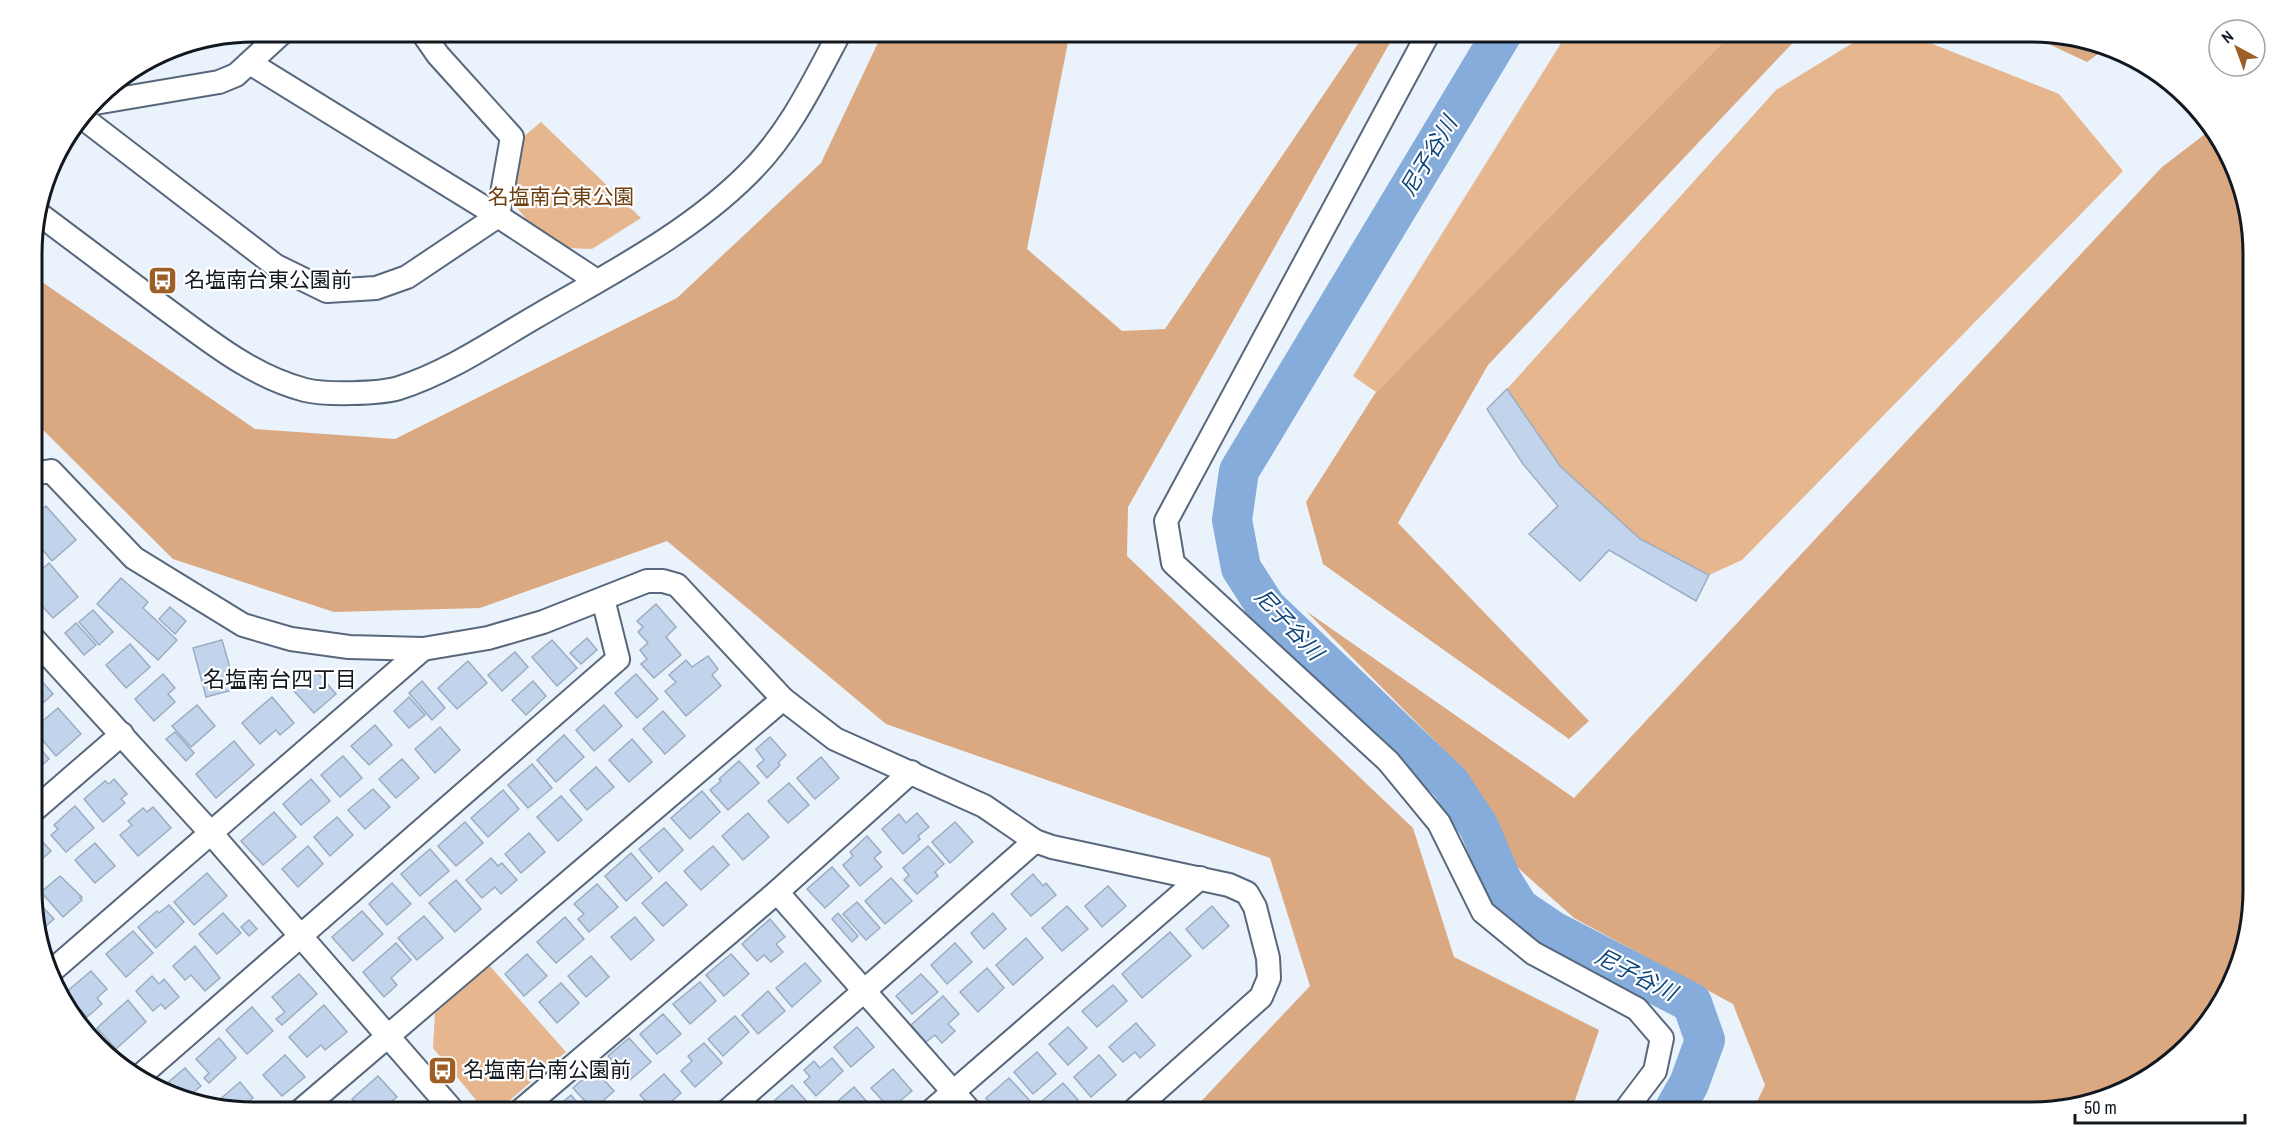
<svg xmlns="http://www.w3.org/2000/svg" width="2285" height="1144" font-family="'Archivo Narrow','Noto Sans JP',sans-serif">
<rect width="100%" height="100%" fill="#eaf2fb"/>
<g fill="#e6b68f">
<path d="M 1568,32 L 1733,32 L 1376,392 L 1353,376 Z"/>
<path d="M 1856,41 L 1930,43 L 2059,94 L 2123,171 L 1742,560 L 1709,575 L 1640,539 L 1560,466 L 1507,389 L 1776,90 Z"/>
<path d="M 541,122 L 641,218 L 592,249 L 565,248 L 532,226 L 517,208 L 514,198 L 517,142 Z"/>
<path d="M 489,965 L 566,1052 L 496,1112 L 485,1111 L 433,1048 L 435,1013 Z"/>
</g>
<g fill="#daa982">
<path d="M 883,32 L 1070,32 L 1027,249 L 1122,331 L 1165,329 L 1366,32 L 1396,32 L 1128,507 L 1127,556 L 1413,828 L 1454,957 L 1599,1030 L 1571,1112 L 1191,1112 L 1310,986 L 1270,858 L 886,724 L 667,541 L 480,608 L 334,612 L 173,559 L 32,419 L 32,275 L 255,429 L 395,439 L 677,298 L 821,163 Z"/>
<path d="M 1733,32 L 1803,32 L 1488,365 L 1398,523 L 1589,721 L 1569,739 L 1323,564 L 1306,502 L 1376,392 Z"/>
<path d="M 2023,32 L 2031,32 L 2105,49 L 2087,62 Z"/>
<path d="M 2213,128 L 2237,169 L 2252,225 L 2253,890 L 2231,988 L 2198,1037 L 2154,1075 L 2102,1101 L 2045,1112 L 1752,1112 L 1765,1085 L 1733,1004 L 1574,918 L 1516,866 L 1454,760 L 1306,611 L 1574,798 L 2162,167 Z"/>
</g>
<g fill="none" stroke-linecap="round" stroke-linejoin="round">
<path stroke="#85acda" stroke-width="40" d="M 1503,32 L 1239,471 L 1232,520 L 1241,568 L 1266,607 L 1450,783 L 1479,827 L 1500,877 L 1519,908 L 1553,931 L 1692,1003 L 1705,1040 L 1689,1084 L 1673,1112"/>
</g>
<g fill="#c2d4eb" stroke="#9badc3" stroke-width="1.5">
<path d="M 1507,389 L 1560,466 L 1640,539 L 1709,575 L 1696,601 L 1609,550 L 1580,581 L 1529,534 L 1558,506 L 1523,464 L 1487,409 Z"/>
<path d="M 46,506 L 76,540 L 52,561 L 33,538 L 33,517 Z"/>
<path d="M 49,563 L 78,597 L 53,618 L 33,596 L 33,577 Z"/>
<path d="M 121,578 L 148,602 L 143,608 L 177,640 L 158,660 L 97,604 Z"/>
<path d="M 656,604 L 676,627 L 666,637 L 681,655 L 654,678 L 641,664 L 647,659 L 640,650 L 648,643 L 638,632 L 643,627 L 637,621 Z"/>
<path d="M 170,607 L 186,621 L 175,634 L 159,619 Z"/>
<path d="M 93,610 L 113,632 L 99,645 L 79,622 Z"/>
<path d="M 76,623 L 96,645 L 84,655 L 65,633 Z"/>
<path d="M 587,638 L 597,650 L 581,664 L 570,653 Z"/>
<path d="M 222,640 L 236,689 L 206,697 L 193,648 Z"/>
<path d="M 552,640 L 577,668 L 557,686 L 532,657 Z"/>
<path d="M 130,644 L 150,667 L 126,688 L 106,665 Z"/>
<path d="M 515,652 L 528,667 L 502,691 L 488,675 Z"/>
<path d="M 708,656 L 718,669 L 712,675 L 721,686 L 686,716 L 665,691 L 676,682 L 669,675 L 686,660 L 692,667 Z"/>
<path d="M 468,661 L 487,683 L 457,709 L 438,688 Z"/>
<path d="M 33,671 L 53,694 L 33,712 Z"/>
<path d="M 316,671 L 336,694 L 314,713 L 294,691 Z"/>
<path d="M 163,674 L 175,688 L 168,694 L 175,702 L 154,721 L 135,699 Z"/>
<path d="M 636,674 L 658,699 L 637,718 L 615,693 Z"/>
<path d="M 422,681 L 445,708 L 432,720 L 409,693 Z"/>
<path d="M 533,681 L 546,696 L 526,715 L 512,700 Z"/>
<path d="M 272,697 L 294,723 L 280,735 L 276,730 L 260,744 L 242,723 Z"/>
<path d="M 409,697 L 425,715 L 409,728 L 394,711 Z"/>
<path d="M 197,705 L 215,726 L 191,747 L 172,726 Z"/>
<path d="M 604,705 L 622,726 L 594,751 L 576,730 Z"/>
<path d="M 58,708 L 81,734 L 56,756 L 33,729 Z"/>
<path d="M 663,711 L 685,736 L 665,754 L 643,729 Z"/>
<path d="M 375,725 L 392,745 L 369,765 L 351,746 Z"/>
<path d="M 440,727 L 460,750 L 435,773 L 415,749 Z"/>
<path d="M 175,732 L 194,753 L 186,761 L 166,739 Z"/>
<path d="M 564,735 L 584,757 L 556,782 L 537,760 Z"/>
<path d="M 770,737 L 786,755 L 778,763 L 780,765 L 767,778 L 757,766 L 764,760 L 756,749 Z"/>
<path d="M 632,739 L 652,762 L 629,782 L 609,760 Z"/>
<path d="M 33,740 L 49,759 L 33,773 Z"/>
<path d="M 234,741 L 254,765 L 216,798 L 196,774 Z"/>
<path d="M 343,756 L 362,778 L 340,797 L 321,775 Z"/>
<path d="M 821,757 L 839,778 L 815,799 L 797,778 Z"/>
<path d="M 402,759 L 419,778 L 396,798 L 379,779 Z"/>
<path d="M 739,761 L 759,783 L 728,810 L 710,790 L 721,781 L 719,779 Z"/>
<path d="M 532,764 L 552,788 L 528,808 L 508,785 Z"/>
<path d="M 596,767 L 614,787 L 587,810 L 570,790 Z"/>
<path d="M 114,779 L 127,794 L 121,799 L 125,803 L 103,822 L 84,799 L 105,781 L 109,784 Z"/>
<path d="M 311,779 L 330,801 L 301,825 L 283,804 Z"/>
<path d="M 789,783 L 809,805 L 788,823 L 768,801 Z"/>
<path d="M 373,789 L 390,807 L 365,829 L 348,810 Z"/>
<path d="M 503,790 L 519,809 L 488,837 L 471,818 Z"/>
<path d="M 702,791 L 720,812 L 690,839 L 671,818 Z"/>
<path d="M 561,796 L 582,820 L 558,841 L 537,817 Z"/>
<path d="M 75,806 L 94,828 L 66,852 L 51,835 L 58,829 L 54,825 Z"/>
<path d="M 153,807 L 171,828 L 138,856 L 120,835 L 132,825 L 128,821 L 143,808 L 147,812 Z"/>
<path d="M 274,812 L 296,837 L 263,865 L 241,841 Z"/>
<path d="M 748,813 L 769,837 L 743,860 L 722,836 Z"/>
<path d="M 917,813 L 929,827 L 918,836 L 920,839 L 903,854 L 882,829 L 899,814 L 906,823 Z"/>
<path d="M 337,817 L 353,835 L 330,856 L 314,837 Z"/>
<path d="M 465,822 L 483,843 L 456,866 L 438,846 Z"/>
<path d="M 955,822 L 973,842 L 950,863 L 932,842 Z"/>
<path d="M 664,828 L 683,850 L 659,872 L 639,849 Z"/>
<path d="M 529,833 L 545,852 L 521,873 L 505,854 Z"/>
<path d="M 37,836 L 51,851 L 33,867 L 33,839 Z"/>
<path d="M 867,836 L 881,852 L 874,858 L 882,867 L 860,886 L 843,865 L 853,856 L 850,852 Z"/>
<path d="M 95,843 L 115,866 L 95,883 L 75,860 Z"/>
<path d="M 308,846 L 323,864 L 298,887 L 282,869 Z"/>
<path d="M 713,846 L 729,865 L 701,890 L 684,871 Z"/>
<path d="M 928,846 L 944,864 L 935,872 L 938,876 L 917,894 L 904,880 L 909,875 L 903,868 Z"/>
<path d="M 430,849 L 449,871 L 420,896 L 401,874 Z"/>
<path d="M 631,853 L 652,878 L 626,901 L 605,876 Z"/>
<path d="M 491,858 L 498,866 L 502,863 L 517,880 L 501,894 L 495,887 L 482,898 L 466,880 Z"/>
<path d="M 832,867 L 849,886 L 825,908 L 807,889 Z"/>
<path d="M 207,873 L 227,896 L 194,925 L 174,902 Z"/>
<path d="M 1033,874 L 1043,886 L 1046,883 L 1056,895 L 1031,916 L 1011,894 Z"/>
<path d="M 60,876 L 82,897 L 80,898 L 82,900 L 63,917 L 41,892 Z"/>
<path d="M 891,878 L 912,901 L 885,924 L 865,901 Z"/>
<path d="M 456,880 L 481,909 L 455,932 L 429,903 Z"/>
<path d="M 666,882 L 687,905 L 663,926 L 642,903 Z"/>
<path d="M 392,883 L 411,904 L 387,925 L 369,904 Z"/>
<path d="M 597,884 L 618,907 L 589,932 L 578,919 L 584,914 L 574,904 Z"/>
<path d="M 1108,886 L 1126,906 L 1102,927 L 1085,906 Z"/>
<path d="M 37,901 L 54,919 L 39,932 L 33,919 L 33,905 Z"/>
<path d="M 857,902 L 880,928 L 866,940 L 843,914 Z"/>
<path d="M 169,905 L 184,922 L 156,948 L 138,927 L 157,911 L 159,913 Z"/>
<path d="M 1067,906 L 1088,929 L 1062,951 L 1042,928 Z"/>
<path d="M 1212,906 L 1229,926 L 1203,949 L 1186,929 Z"/>
<path d="M 362,911 L 383,934 L 353,961 L 332,937 Z"/>
<path d="M 223,913 L 241,933 L 217,954 L 199,934 Z"/>
<path d="M 838,913 L 858,936 L 852,942 L 832,919 Z"/>
<path d="M 993,913 L 1006,929 L 984,949 L 971,933 Z"/>
<path d="M 424,916 L 443,938 L 417,960 L 398,938 Z"/>
<path d="M 565,917 L 584,939 L 556,963 L 537,942 Z"/>
<path d="M 635,917 L 654,940 L 631,960 L 611,937 Z"/>
<path d="M 770,919 L 785,937 L 776,944 L 783,952 L 771,962 L 764,955 L 757,961 L 742,944 Z"/>
<path d="M 249,920 L 257,929 L 249,936 L 241,927 Z"/>
<path d="M 133,931 L 153,953 L 126,977 L 106,954 Z"/>
<path d="M 1170,932 L 1191,956 L 1142,998 L 1122,974 Z"/>
<path d="M 1026,938 L 1043,958 L 1013,985 L 996,965 Z"/>
<path d="M 396,943 L 411,960 L 391,978 L 397,985 L 384,997 L 363,972 Z"/>
<path d="M 955,943 L 972,962 L 947,984 L 931,965 Z"/>
<path d="M 195,946 L 220,978 L 205,991 L 191,975 L 185,980 L 173,966 Z"/>
<path d="M 527,954 L 547,976 L 524,996 L 505,974 Z"/>
<path d="M 731,954 L 749,974 L 724,996 L 706,975 Z"/>
<path d="M 591,956 L 609,977 L 586,997 L 568,976 Z"/>
<path d="M 805,963 L 821,981 L 792,1007 L 776,988 Z"/>
<path d="M 987,968 L 1004,988 L 978,1012 L 960,992 Z"/>
<path d="M 91,971 L 107,989 L 97,998 L 102,1004 L 87,1017 L 65,993 Z"/>
<path d="M 299,974 L 317,994 L 282,1025 L 276,1019 L 285,1012 L 272,997 Z"/>
<path d="M 921,974 L 938,992 L 912,1014 L 896,996 Z"/>
<path d="M 152,976 L 159,984 L 164,979 L 179,997 L 165,1009 L 161,1004 L 153,1011 L 136,991 Z"/>
<path d="M 700,982 L 716,1001 L 690,1024 L 673,1004 Z"/>
<path d="M 561,983 L 579,1003 L 557,1023 L 539,1002 Z"/>
<path d="M 1113,985 L 1127,1001 L 1097,1027 L 1082,1011 Z"/>
<path d="M 768,991 L 785,1011 L 758,1034 L 742,1015 Z"/>
<path d="M 943,996 L 959,1014 L 948,1024 L 955,1031 L 942,1043 L 935,1035 L 926,1042 L 911,1025 Z"/>
<path d="M 128,1000 L 146,1022 L 116,1049 L 97,1028 Z"/>
<path d="M 324,1005 L 347,1032 L 325,1050 L 321,1045 L 307,1057 L 289,1037 Z"/>
<path d="M 69,1006 L 81,1019 L 76,1023 Z"/>
<path d="M 252,1007 L 273,1031 L 247,1054 L 226,1030 Z"/>
<path d="M 663,1014 L 681,1034 L 657,1054 L 640,1034 Z"/>
<path d="M 735,1016 L 749,1032 L 723,1056 L 708,1039 Z"/>
<path d="M 1136,1023 L 1155,1045 L 1140,1058 L 1135,1052 L 1123,1062 L 1109,1047 Z"/>
<path d="M 857,1027 L 874,1047 L 851,1067 L 834,1047 Z"/>
<path d="M 1068,1027 L 1087,1048 L 1068,1065 L 1049,1044 Z"/>
<path d="M 94,1029 L 112,1050 L 110,1052 L 88,1034 Z"/>
<path d="M 219,1038 L 236,1058 L 209,1083 L 204,1078 L 209,1073 L 196,1059 Z"/>
<path d="M 629,1038 L 651,1062 L 630,1080 L 608,1056 Z"/>
<path d="M 704,1043 L 722,1063 L 695,1087 L 681,1071 L 692,1061 L 688,1056 Z"/>
<path d="M 1037,1052 L 1056,1074 L 1033,1094 L 1014,1072 Z"/>
<path d="M 285,1055 L 305,1077 L 282,1096 L 263,1075 Z"/>
<path d="M 1099,1055 L 1116,1075 L 1091,1097 L 1074,1077 Z"/>
<path d="M 832,1058 L 843,1071 L 816,1096 L 804,1082 L 810,1077 L 804,1070 L 814,1061 L 820,1068 Z"/>
<path d="M 185,1068 L 201,1086 L 188,1097 L 159,1090 Z"/>
<path d="M 594,1069 L 614,1091 L 593,1110 L 573,1088 Z"/>
<path d="M 893,1069 L 912,1091 L 895,1105 L 901,1112 L 888,1112 L 881,1104 L 883,1101 L 871,1088 Z"/>
<path d="M 664,1074 L 681,1093 L 659,1112 L 656,1112 L 640,1095 Z"/>
<path d="M 378,1076 L 397,1097 L 378,1112 L 364,1112 L 352,1099 Z"/>
<path d="M 1009,1078 L 1030,1101 L 1017,1112 L 999,1112 L 986,1098 Z"/>
<path d="M 240,1082 L 253,1098 L 239,1109 L 221,1105 L 218,1101 Z"/>
<path d="M 1063,1083 L 1078,1100 L 1064,1112 L 1050,1112 L 1041,1102 Z"/>
<path d="M 792,1085 L 808,1103 L 798,1112 L 770,1112 L 766,1108 Z"/>
<path d="M 854,1087 L 867,1102 L 859,1109 L 861,1112 L 832,1112 L 829,1109 Z"/>
<path d="M 571,1095 L 585,1112 L 551,1112 Z"/>
<path d="M 633,1102 L 643,1112 L 622,1112 Z"/>
</g>
<g fill="none" stroke-linecap="round" stroke-linejoin="round">
<defs>
<g id="minor">
<path d="M 422,32 L 438,55 L 512,137 L 498,216 L 597,281"/>
<path d="M 1429,32 L 1166,521 L 1173,563 L 1388,761 L 1439,823 L 1483,912 L 1533,953 L 1637,1009 L 1662,1038 L 1655,1071 L 1624,1112"/>
<path d="M 95,103 L 219,82 L 236,75 L 283,32"/>
<path d="M 83,118 L 276,266 L 327,291 L 376,288 L 407,277 L 498,216 L 250,63"/>
<path d="M 39,214 C 80,245 122,276 163,307 C 207,339 251,376 305,390 C 325,395 379,394 399,388 C 449,372 492,342 537,316 C 609,274 688,234 748,174 C 789,134 814,81 840,32"/>
<path d="M 33,474 L 51,471 L 134,558 L 243,625 L 291,639 L 349,647 L 423,649 L 488,638 L 543,622 L 647,581 L 663,581 L 677,585 L 783,699 L 835,739 L 984,806 L 1035,841 L 1052,847 L 1229,885 L 1247,893 L 1255,907 L 1268,958 L 1269,978 L 1261,997 L 1132,1112"/>
<path d="M 33,638 L 210,832 L 454,1112"/>
<path d="M 33,811 L 122,734"/>
<path d="M 777,892 L 971,1112"/>
<path d="M 54,969 L 423,649"/>
<path d="M 140,1076 L 618,659 L 603,599"/>
<path d="M 299,1112 L 783,699"/>
<path d="M 519,1112 L 777,892 L 911,772"/>
<path d="M 726,1112 L 1035,841"/>
<path d="M 930,1112 L 1200,878"/>
</g>
</defs>
<use href="#minor" stroke="#58687c" stroke-width="26"/>
<use href="#minor" stroke="#fff" stroke-width="22"/>
</g>
<defs>
<symbol id="bus-square" viewBox="-11 -11 22 22"><rect x="-9" y="-9" width="18" height="18" rx="4" fill="#9d5f25" stroke="#fff"/><path d="M-5-6H5V4H4V6H2V4H-2V6H-4V4H-5ZM-3.5-4V0h7V-4ZM-3.5 1.2v1.5H-2V1.2ZM2 1.2v1.5H3.5V1.2Z" fill="#fff"/></symbol>
</defs>
<g fill-rule="evenodd">
<use href="#bus-square" x="146" y="264" width="33" height="33"/>
<use href="#bus-square" x="426" y="1054" width="33" height="33"/>
</g>
<g text-anchor="middle" stroke-width="4.5" stroke-linejoin="round" paint-order="stroke">
<g font-size="21" fill="#6e3f11" stroke="#fff">
<text x="561" y="204">名塩南台東公園</text>
</g>
<g font-size="21" fill="#121820" stroke="#fff" text-anchor="start">
<text x="184" y="287">名塩南台東公園前</text>
<text x="463" y="1077">名塩南台南公園前</text>
</g>
<g font-size="22" font-style="italic" fill="#0c457c" stroke="#fff">
<text transform="translate(1428 156) rotate(-59)" y="8">尼子谷川</text>
<text transform="translate(1289 624) rotate(47)" y="8">尼子谷川</text>
<text transform="translate(1636 974) rotate(27)" y="8">尼子谷川</text>
</g>
<g font-size="22" fill="#121820" stroke="#fff">
<text x="280" y="687">名塩南台四丁目</text>
</g>
</g>
<path d="M0 0H2285V1144H0ZM254 42H2031A212 212 0 0 1 2243 254V890A212 212 0 0 1 2031 1102H254A212 212 0 0 1 42 890V254A212 212 0 0 1 254 42Z" fill="#fff" fill-rule="evenodd"/>
<path fill="none" stroke="#121820" stroke-width="3" d="M254 42H2031A212 212 0 0 1 2243 254V890A212 212 0 0 1 2031 1102H254A212 212 0 0 1 42 890V254A212 212 0 0 1 254 42Z"/>
<g transform="translate(2237 48) rotate(319)"><circle r="28" fill="#ffffff" stroke="#a0a3a6" stroke-width="1.5"/>
<path d="M0-4.5L10 22L0 15L-10 22Z" fill="#9d5f25"/>
<text y="-9" font-size="16" font-weight="bold" text-anchor="middle" fill="#121820">N</text>
</g>
<path d="M2075 1114v9h170v-9" fill="none" stroke="#121820" stroke-width="3"/>
<text x="2084" y="1114" font-size="18" fill="#121820" stroke="#ffffff" stroke-width="4.5" paint-order="stroke">50 m</text>
</svg>
